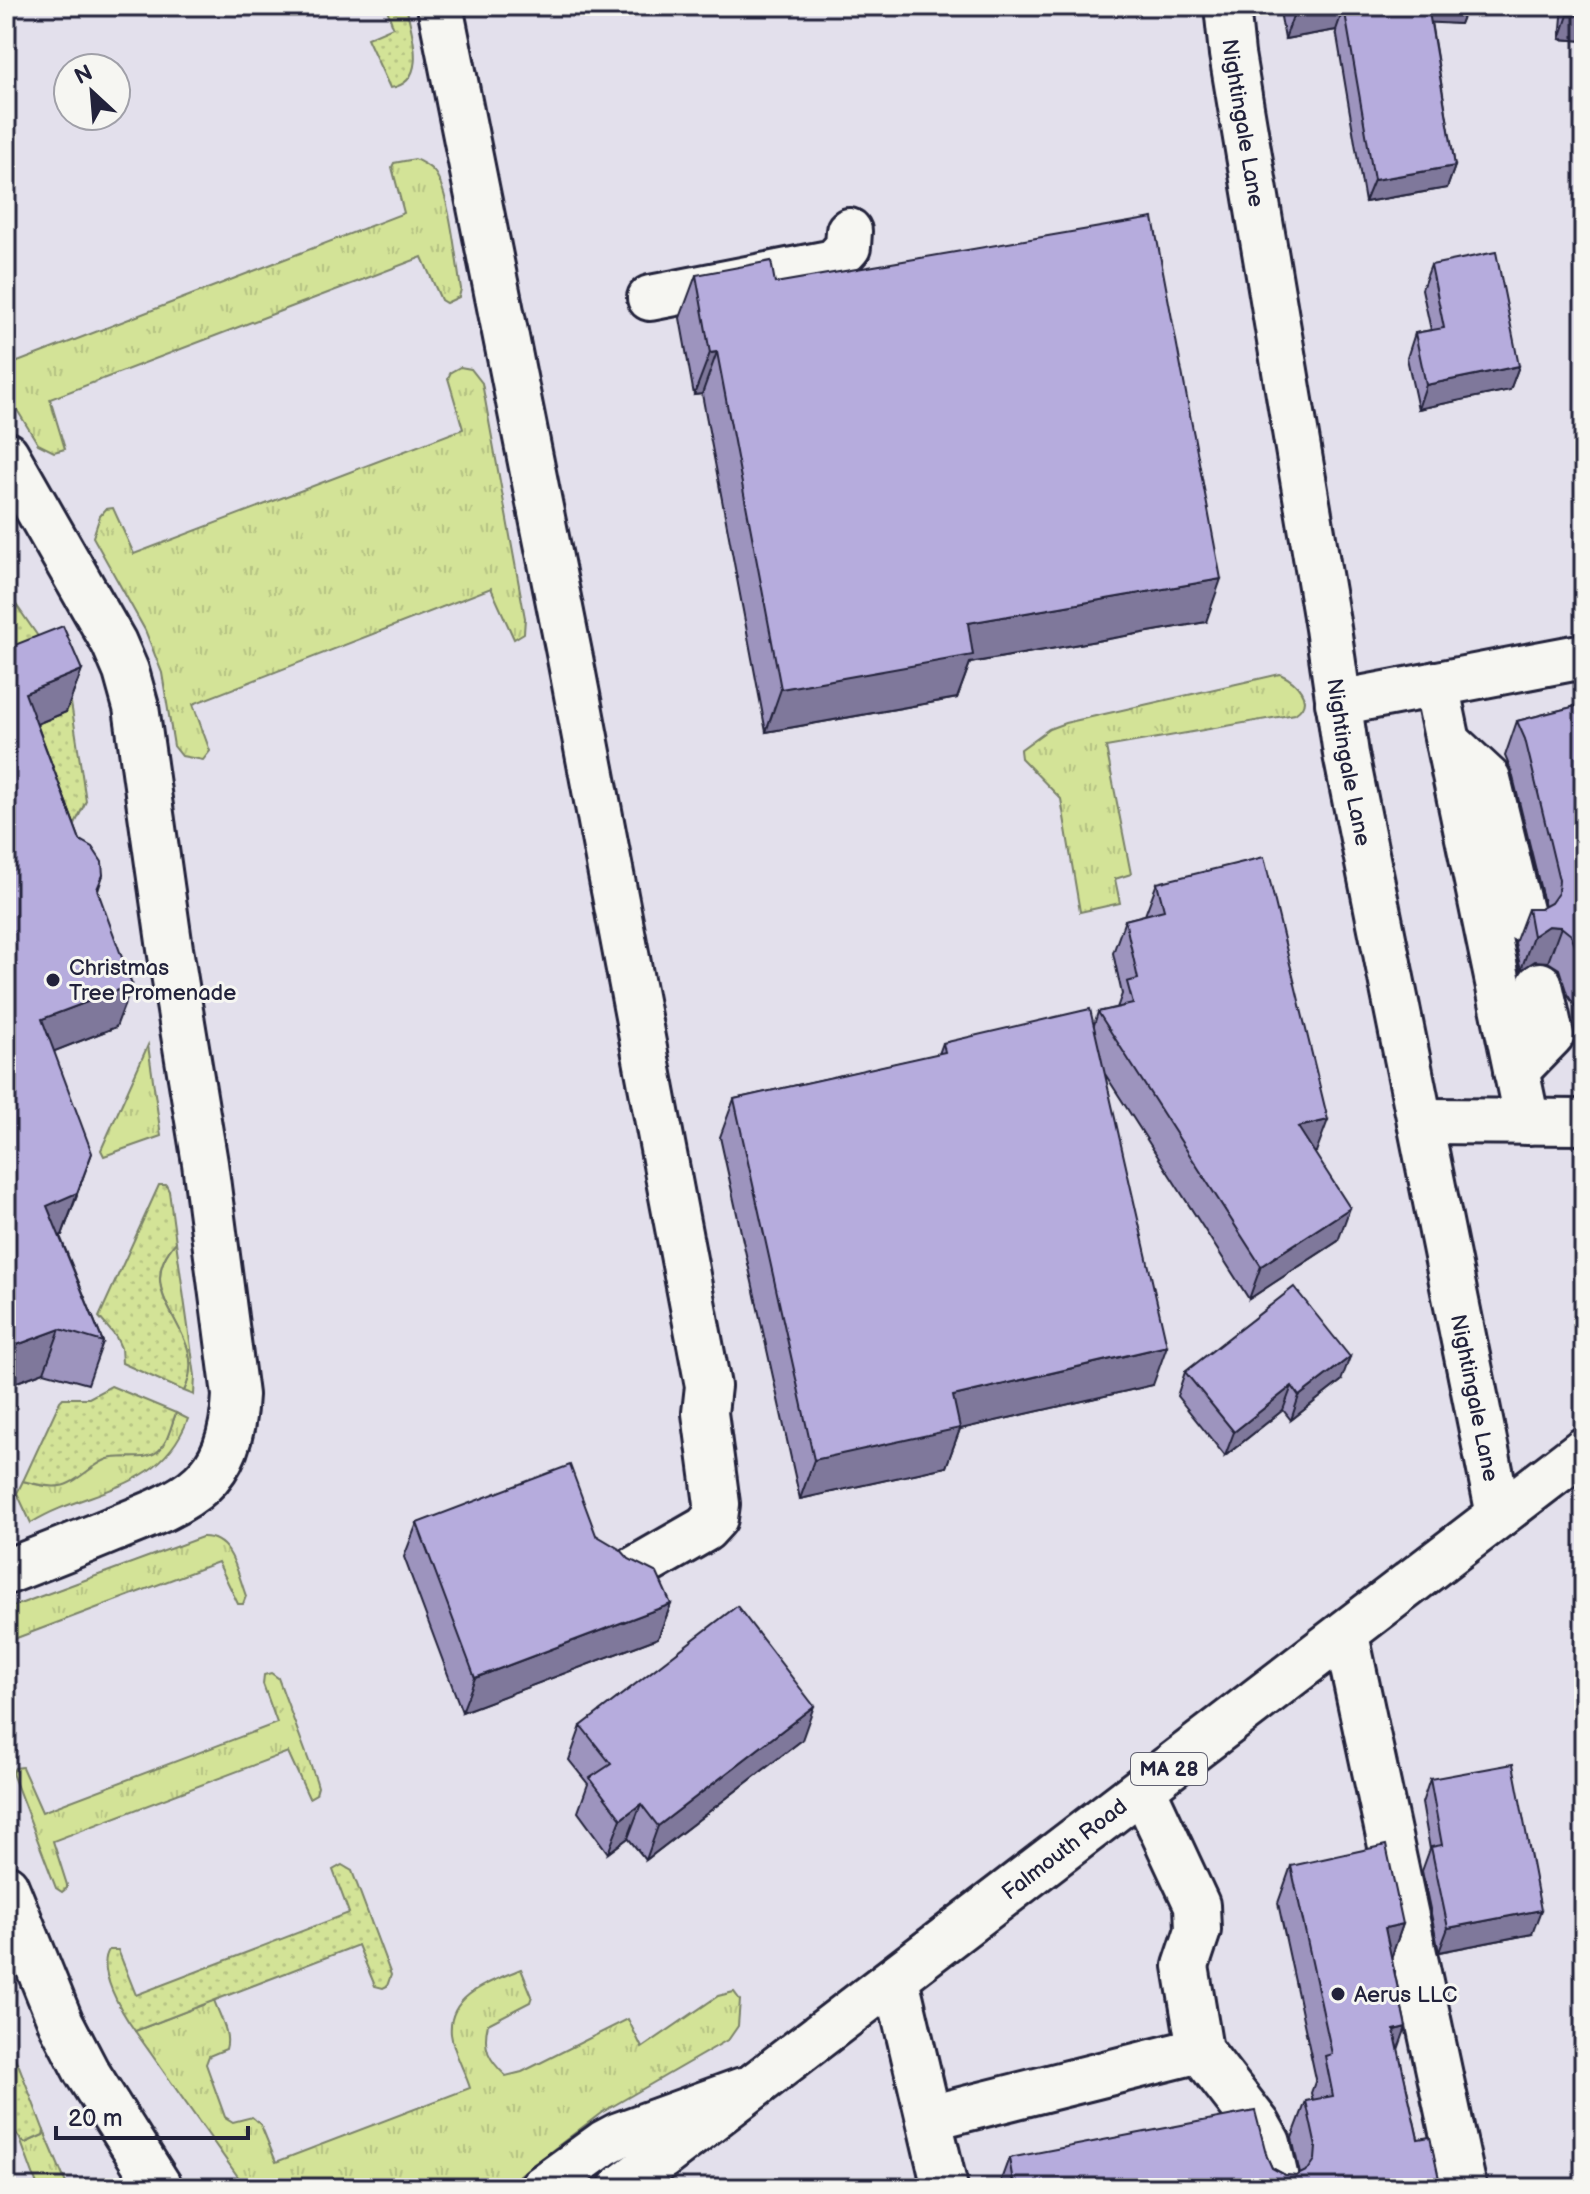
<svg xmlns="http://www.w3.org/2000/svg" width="1590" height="2194" font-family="'Balsamiq Sans',sans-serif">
<defs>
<pattern id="grass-tufts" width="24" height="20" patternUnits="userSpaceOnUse" patternTransform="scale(2)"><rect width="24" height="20" fill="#d3e397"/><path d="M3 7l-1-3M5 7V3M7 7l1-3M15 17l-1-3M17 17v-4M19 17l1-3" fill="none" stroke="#b5c283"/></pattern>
<pattern id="park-dots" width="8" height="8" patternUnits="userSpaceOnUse" patternTransform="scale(2)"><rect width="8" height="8" fill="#d3e397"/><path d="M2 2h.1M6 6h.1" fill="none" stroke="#b5c283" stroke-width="1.8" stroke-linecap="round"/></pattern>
</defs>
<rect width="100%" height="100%" fill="#e3e0ec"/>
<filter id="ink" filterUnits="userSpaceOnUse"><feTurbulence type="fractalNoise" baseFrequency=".0125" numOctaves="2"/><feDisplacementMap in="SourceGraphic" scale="16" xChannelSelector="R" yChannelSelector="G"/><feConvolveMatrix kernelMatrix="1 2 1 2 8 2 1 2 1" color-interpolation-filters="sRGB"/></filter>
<g filter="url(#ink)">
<g fill="url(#grass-tufts)" stroke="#7a8269" stroke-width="2">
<path d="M 415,159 C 422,163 430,166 435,173 C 450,194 456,261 461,289 L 459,297 L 446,303 L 441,300 L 422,257 L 50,399 L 65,449 L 54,452 L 38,444 L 6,392 L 6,357 L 10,365 L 404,213 L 392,167 L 394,163 Z"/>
<path d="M 460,367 L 471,369 L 482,383 L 525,618 L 524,633 L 514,639 L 491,588 L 193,704 L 210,751 L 203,760 L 182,756 L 174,746 L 162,673 L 145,630 L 93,537 L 100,516 L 106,509 L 113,508 L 134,554 L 463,429 L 448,378 L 451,372 Z"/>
<path d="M 1280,674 C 1295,681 1316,700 1295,714 L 1106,747 L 1131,874 L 1115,879 L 1120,903 L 1080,912 L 1061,799 L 1021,758 L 1020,750 L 1049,729 L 1065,723 Z"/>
<path d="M 148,1045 L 161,1136 L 104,1156 L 101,1150 Z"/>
<path d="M 176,1242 L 195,1376 L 194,1395 L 184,1391 C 212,1330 126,1297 176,1242 Z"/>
<path d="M 176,1413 L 188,1419 C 159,1494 89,1487 31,1523 L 17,1493 L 23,1481 C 79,1496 66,1472 110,1458 C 119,1456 126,1458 135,1457 C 144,1456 155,1449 164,1445 Z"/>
<path d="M 202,1537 C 232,1536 237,1572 246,1596 L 243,1604 L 238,1604 L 218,1562 L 6,1642 L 6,1609 Z"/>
<path d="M 271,1673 L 278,1678 L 316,1780 L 318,1787 L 316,1794 L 309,1798 L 288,1752 L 53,1841 L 67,1885 L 67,1888 L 62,1892 L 56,1888 L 12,1773 L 15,1768 L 22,1767 L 42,1812 L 277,1723 L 263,1684 L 264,1675 Z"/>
<path d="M 521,1969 L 532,1996 L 530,2002 L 488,2024 C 482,2048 489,2060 506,2076 L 522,2072 L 628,2019 L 642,2048 L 718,1996 L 734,1992 L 740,2000 L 738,2026 L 729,2039 L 601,2113 L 503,2188 L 246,2188 L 135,2031 L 214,2000 C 219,2015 231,2033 226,2049 L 209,2056 L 206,2064 L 225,2117 L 233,2122 L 252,2117 L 261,2125 L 276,2162 L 470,2088 C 465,2071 453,2052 451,2034 C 447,1994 493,1981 521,1969 Z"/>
<path d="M 44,2131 L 68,2188 L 38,2188 L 20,2139 L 25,2143 L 43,2135 Z"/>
</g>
<g fill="url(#park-dots)" stroke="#7a8269" stroke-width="2">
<path d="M 386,6 L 406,6 C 411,31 430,83 390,88 L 367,38 L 393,27 Z"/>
<path d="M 6,590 L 55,661 L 70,696 L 86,801 L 57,861 L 6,685 Z"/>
<path d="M 159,1185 L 166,1185 L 169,1191 L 176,1242 C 125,1298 214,1331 184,1391 L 122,1363 L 121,1348 L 116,1337 L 99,1317 Z"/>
<path d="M 111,1386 L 176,1413 C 171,1425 168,1444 157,1452 C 143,1462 124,1454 108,1459 C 91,1465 76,1484 60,1486 C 48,1488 34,1484 23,1481 L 60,1401 L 63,1398 L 89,1398 Z"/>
<path d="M 342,1865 L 352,1871 L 391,1975 L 387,1986 L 383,1988 L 375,1986 L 358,1945 L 135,2031 C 122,2013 96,1969 109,1950 L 118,1950 L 136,1995 L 349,1913 L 333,1870 Z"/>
<path d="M 6,2052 L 14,2057 L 19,2066 L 44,2131 L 43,2135 L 25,2143 C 2,2126 6,2078 6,2052 Z"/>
</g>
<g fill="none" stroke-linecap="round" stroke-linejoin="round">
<defs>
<g id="minor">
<path d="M 440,6 L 570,658 L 708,1386 L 705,1413 L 717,1504 L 715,1518 L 705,1529 L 630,1572"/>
<path id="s1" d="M 1227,6 L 1232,54 L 1328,628 L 1346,754 L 1499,1515"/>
<path d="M 650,298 L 834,262 L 848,247 L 849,231"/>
<path d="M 6,454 L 114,643 L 126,671 L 136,707 L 170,949 L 205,1163 L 235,1395 C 231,1484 188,1500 114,1529 C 78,1544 42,1558 6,1572"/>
<path d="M 1436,684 L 1527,1122"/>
<path d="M 1338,703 L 1584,656"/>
<path d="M 1448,742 L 1488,779 L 1522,919"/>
<path d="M 1516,1071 L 1551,1035 L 1540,985"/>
<path d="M 1420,1121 L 1584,1122"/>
<path d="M 1346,1635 L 1464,2188"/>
<path d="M 1143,1789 L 1197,1905 L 1198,1930 L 1186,1966 L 1200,2050 L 1258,2125 L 1268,2143 L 1278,2188"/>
<path d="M 6,1887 L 61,2023 L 86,2071 L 160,2188"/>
<path d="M 896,1979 L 945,2188"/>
<path d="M 929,2118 L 1200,2050"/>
<path d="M 542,2188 L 604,2143 L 619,2135 L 743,2090"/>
</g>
<g id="major">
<path id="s2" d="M 621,2188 L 1584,1450"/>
</g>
</defs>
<use href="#minor" stroke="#22223b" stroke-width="50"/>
<use href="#major" stroke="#22223b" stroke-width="50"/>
<use href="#minor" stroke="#f6f6f2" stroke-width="44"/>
<use href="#major" stroke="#f6f6f2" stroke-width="44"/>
</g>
<g fill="#9d94be" stroke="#22223b" stroke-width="2">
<path d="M 1279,6 L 1467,6 L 1460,24 L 1431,22 L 1455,166 L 1447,188 L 1365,202 L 1336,30 L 1285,39 Z"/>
<path d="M 1563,6 L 1584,6 L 1584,41 L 1560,39 Z"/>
<path d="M 1431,265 L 1519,366 L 1510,390 L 1418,409 L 1407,358 L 1415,333 L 1431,330 L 1422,289 Z"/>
<path d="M 696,275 L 775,283 L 1206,622 L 970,663 L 957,698 L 766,732 L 702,394 L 694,395 L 680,318 Z"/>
<path d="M 6,636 L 10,647 L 82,670 L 66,712 L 37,724 L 80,840 L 103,875 L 98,891 L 116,1027 L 54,1051 L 77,1196 L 62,1235 L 60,1236 L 103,1342 L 88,1384 L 44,1372 L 6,1386 Z"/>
<path d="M 1584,704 L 1584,1020 L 1567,994 L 1559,969 L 1548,962 L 1535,961 L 1521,970 L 1515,943 L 1528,909 L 1540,909 L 1545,907 L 1512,773 L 1505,756 L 1517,721 Z"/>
<path d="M 1157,883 L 1316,1152 L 1314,1153 L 1338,1241 L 1249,1299 L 1105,1074 L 1153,1385 L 960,1429 L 946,1467 L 800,1499 L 720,1137 L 734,1099 L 939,1054 L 943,1043 L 1094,1025 L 1098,1012 L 1117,1008 L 1122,994 L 1113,953 L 1125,920 L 1145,915 Z"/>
<path d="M 1185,1372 L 1341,1381 L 1291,1420 L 1283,1410 L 1225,1456 L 1177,1396 Z"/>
<path d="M 417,1523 L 596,1535 L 671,1604 L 658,1638 L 462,1712 L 404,1557 Z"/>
<path d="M 581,1726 L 802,1740 L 646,1860 L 628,1838 L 608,1853 L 578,1812 L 588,1784 L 569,1760 Z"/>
<path d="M 1430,1779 L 1532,1934 L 1439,1952 L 1422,1871 L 1430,1849 L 1422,1803 Z"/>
<path d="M 1291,1866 L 1403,1924 L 1391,1958 L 1398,2050 L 1418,2139 L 1441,2188 L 998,2188 L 1009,2158 L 1267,2157 L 1272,2168 L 1285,2175 L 1296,2176 L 1300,2174 L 1292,2138 L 1306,2101 L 1313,2100 L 1311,2093 L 1316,2079 L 1278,1903 Z"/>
</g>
<g fill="#7f789b" stroke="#22223b" stroke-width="2">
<path d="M 1424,6 L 1467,6 L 1460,24 L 1419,22 Z"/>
<path d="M 1344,7 L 1336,30 L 1285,39 L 1293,16 Z"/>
<path d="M 1568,15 L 1584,16 L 1584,41 L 1560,39 Z"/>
<path d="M 1455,166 L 1447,188 L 1365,202 L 1374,180 Z"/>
<path d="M 717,352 L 702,394 L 694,395 L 710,353 Z"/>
<path d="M 1519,366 L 1510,390 L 1418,409 L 1426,385 Z"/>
<path d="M 1221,579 L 1206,622 L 970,663 L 957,698 L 766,732 L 781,689 L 968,623 Z"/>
<path d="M 82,670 L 66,712 L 10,735 L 25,693 Z"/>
<path d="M 1548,926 L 1561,927 L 1548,962 L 1535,961 L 1521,970 L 1533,936 Z"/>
<path d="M 132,985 L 116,1027 L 27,1062 L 42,1019 Z"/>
<path d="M 1328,1120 L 1316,1152 L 1286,1160 L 1298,1127 Z"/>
<path d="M 92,1153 L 62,1235 L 32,1249 L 47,1206 Z"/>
<path d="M 1350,1208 L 1338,1241 L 1249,1299 L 1261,1266 Z"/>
<path d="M 60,1329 L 44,1372 L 6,1386 L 6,1349 Z"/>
<path d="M 1167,1346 L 1153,1385 L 960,1429 L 946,1467 L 800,1499 L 814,1460 L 953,1396 Z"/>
<path d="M 1350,1357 L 1341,1381 L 1291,1420 L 1299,1396 Z"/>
<path d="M 1292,1386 L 1283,1410 L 1225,1456 L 1234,1432 Z"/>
<path d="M 671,1604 L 658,1638 L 462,1712 L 475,1678 Z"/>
<path d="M 814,1706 L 802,1740 L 646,1860 L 658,1826 Z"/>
<path d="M 641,1804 L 628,1838 L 608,1853 L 621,1819 Z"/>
<path d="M 1541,1910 L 1532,1934 L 1439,1952 L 1448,1928 Z"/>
<path d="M 1403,1924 L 1390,1961 L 1385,1928 Z"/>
<path d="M 1406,2027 L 1393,2064 L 1394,2030 Z"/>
</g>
<g fill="#b6acdd" stroke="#22223b" stroke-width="2">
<path d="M 1291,6 L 1428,6 L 1455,166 L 1374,180 L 1344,7 L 1293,16 Z"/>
<path d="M 1569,6 L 1584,6 L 1584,16 L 1568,15 Z"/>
<path d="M 1153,218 L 1221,579 L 968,623 L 973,655 L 781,689 L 717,352 L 710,353 L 696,275 L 771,261 L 775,283 Z"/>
<path d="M 1496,252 L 1519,366 L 1426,385 L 1415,333 L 1444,328 L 1431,265 Z"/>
<path d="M 63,626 L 82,670 L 25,693 L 80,840 L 92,847 L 102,862 L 103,875 L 97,889 L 132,985 L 42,1019 L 92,1153 L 77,1193 L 47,1206 L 103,1342 L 60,1329 L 6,1349 L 6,636 L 10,647 Z"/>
<path d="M 1584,704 L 1584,966 L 1580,959 L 1571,935 L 1561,927 L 1548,926 L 1533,936 L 1528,909 L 1540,909 L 1551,903 L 1558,893 L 1559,880 L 1525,739 L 1517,721 Z"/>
<path d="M 1264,857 L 1328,1120 L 1298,1127 L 1350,1208 L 1261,1266 L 1098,1012 L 1133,1004 L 1127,982 L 1138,979 L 1125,920 L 1164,910 L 1157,883 Z"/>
<path d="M 1090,1009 L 1167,1346 L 953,1396 L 960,1428 L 814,1460 L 734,1099 L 945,1052 L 943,1043 Z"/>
<path d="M 1294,1287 L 1350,1357 L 1299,1396 L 1292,1386 L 1234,1432 L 1185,1372 Z"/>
<path d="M 570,1465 L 596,1535 L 621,1550 L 629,1559 L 657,1573 L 671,1604 L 475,1678 L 417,1523 Z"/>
<path d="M 737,1606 L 814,1706 L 658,1826 L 641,1804 L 621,1819 L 590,1778 L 611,1764 L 581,1726 Z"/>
<path d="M 1513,1764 L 1541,1910 L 1448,1928 L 1431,1847 L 1442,1845 L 1430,1779 Z"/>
<path d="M 1386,1845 L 1403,1924 L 1385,1928 L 1406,2027 L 1394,2030 L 1418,2139 L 1430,2137 L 1441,2188 L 1014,2188 L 1009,2158 L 1255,2111 L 1267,2157 L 1272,2168 L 1285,2175 L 1296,2176 L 1308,2170 L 1315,2160 L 1316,2147 L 1306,2101 L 1333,2096 L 1325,2056 L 1332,2054 L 1291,1866 Z"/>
</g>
</g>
<g fill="#22223b" stroke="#f6f6f2" stroke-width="3">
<circle cx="53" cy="980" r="8"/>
<circle cx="1338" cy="1994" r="8"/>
</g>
<g text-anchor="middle" stroke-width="6" stroke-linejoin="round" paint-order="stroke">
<rect fill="#f6f6f2" stroke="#626272" stroke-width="2" x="1131" y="1753" width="76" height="32" rx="6"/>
<g font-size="20" font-weight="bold" fill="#22223b">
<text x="1169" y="1776">MA 28</text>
</g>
<g font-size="22" fill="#22223b" stroke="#f6f6f2">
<text dy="8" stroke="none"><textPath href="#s1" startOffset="118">Nightingale Lane</textPath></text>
<text dy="8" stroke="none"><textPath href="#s1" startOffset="766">Nightingale Lane</textPath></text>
<text dy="8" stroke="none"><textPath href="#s1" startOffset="1414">Nightingale Lane</textPath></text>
<text dy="8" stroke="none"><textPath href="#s2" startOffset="558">Falmouth Road</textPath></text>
</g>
<g font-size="22" fill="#22223b" stroke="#f6f6f2" text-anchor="start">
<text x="69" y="975">Christmas<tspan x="69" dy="25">Tree Promenade</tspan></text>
<text x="1354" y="2002">Aerus LLC</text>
</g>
</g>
<rect width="1590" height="2194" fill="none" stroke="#f6f6f2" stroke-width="32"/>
<rect x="16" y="16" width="1558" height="2162" fill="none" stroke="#22223b" stroke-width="3" filter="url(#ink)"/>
<g transform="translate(92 92) rotate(334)"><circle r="38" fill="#f6f6f2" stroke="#a1a1a9" stroke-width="2"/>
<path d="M0-6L14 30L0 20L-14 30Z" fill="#22223b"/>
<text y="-12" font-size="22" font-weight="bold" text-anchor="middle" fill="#22223b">N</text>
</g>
<path d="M56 2126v12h192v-12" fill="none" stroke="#22223b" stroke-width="4"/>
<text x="68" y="2126" font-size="24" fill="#22223b" stroke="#f6f6f2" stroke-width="6" paint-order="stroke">20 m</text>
</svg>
